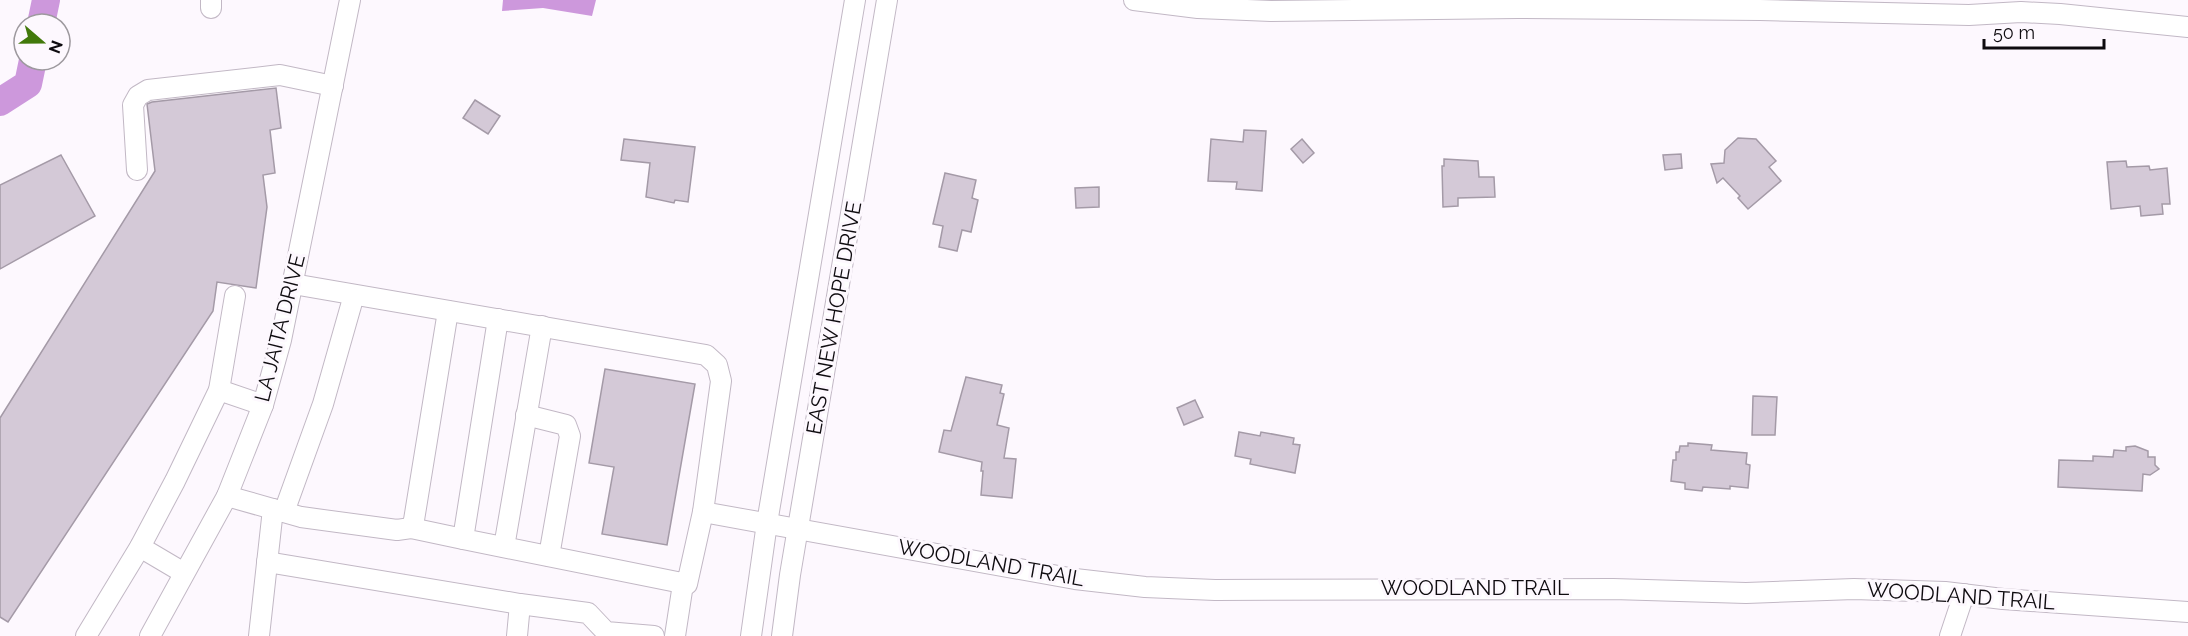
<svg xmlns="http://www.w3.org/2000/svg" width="2188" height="636" font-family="Raleway,sans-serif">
<rect width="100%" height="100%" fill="#fdf8fe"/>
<path fill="#cd98dc" d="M 503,0 L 596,0 L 592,16 L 543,8 L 502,11 Z"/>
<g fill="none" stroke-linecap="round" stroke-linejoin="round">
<g stroke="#cd98dc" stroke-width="28">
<path d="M 41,24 L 46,0"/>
<path d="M 0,102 L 28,84 L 33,60"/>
</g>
</g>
<g fill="#d4c9d7" stroke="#a49aa7" stroke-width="1.5">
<path d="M 276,88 L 281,128 L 270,130 L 275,173 L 263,175 L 267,207 L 256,288 L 217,282 L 213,311 L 8,622 L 0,617 L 0,418 L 155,171 L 147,104 L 152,102 Z"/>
<path d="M 475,100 L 500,116 L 488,134 L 463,118 Z"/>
<path d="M 1244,130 L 1266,131 L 1262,191 L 1236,189 L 1237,182 L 1208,181 L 1211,139 L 1243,142 Z"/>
<path d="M 1738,138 L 1756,139 L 1776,161 L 1769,167 L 1781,181 L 1748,209 L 1738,198 L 1740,196 L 1723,178 L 1717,183 L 1711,164 L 1724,163 L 1725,150 Z"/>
<path d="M 624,139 L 695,147 L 688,202 L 675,200 L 674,203 L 646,197 L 650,163 L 621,160 Z"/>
<path d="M 1302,139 L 1314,153 L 1303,163 L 1291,149 Z"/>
<path d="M 1681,154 L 1682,168 L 1665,170 L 1663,155 Z"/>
<path d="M 61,155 L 95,216 L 0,269 L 0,185 Z"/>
<path d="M 1444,159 L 1478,161 L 1479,177 L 1494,177 L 1495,197 L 1458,198 L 1458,206 L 1443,207 L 1442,166 L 1444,166 Z"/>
<path d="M 2126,161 L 2127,167 L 2149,166 L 2150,170 L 2167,168 L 2170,204 L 2162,204 L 2163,214 L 2141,216 L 2140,206 L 2111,209 L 2107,162 Z"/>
<path d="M 945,173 L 976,180 L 972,198 L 978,200 L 971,232 L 962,230 L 957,251 L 939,247 L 943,226 L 933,224 Z"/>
<path d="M 1099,187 L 1099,207 L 1076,208 L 1075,188 Z"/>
<path d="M 605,369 L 695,384 L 667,545 L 602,534 L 614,467 L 589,463 Z"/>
<path d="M 966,377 L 1002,385 L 1000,393 L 1004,394 L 997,425 L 1009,428 L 1004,458 L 1016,459 L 1012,498 L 981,495 L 983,471 L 981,471 L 982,462 L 939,452 L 944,430 L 951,431 Z"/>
<path d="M 1753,396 L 1777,397 L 1775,435 L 1752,435 Z"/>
<path d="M 1195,400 L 1203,417 L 1184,425 L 1177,408 Z"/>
<path d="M 1239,432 L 1260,436 L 1261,432 L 1294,438 L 1293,444 L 1300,445 L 1295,473 L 1250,464 L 1251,459 L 1235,456 Z"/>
<path d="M 1688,443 L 1712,445 L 1711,450 L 1747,453 L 1746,464 L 1750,465 L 1748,488 L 1730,486 L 1730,489 L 1703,487 L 1702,491 L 1685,489 L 1685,483 L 1671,481 L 1673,460 L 1676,460 L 1676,452 L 1679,452 L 1680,446 L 1688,446 Z"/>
<path d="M 2135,446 L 2148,451 L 2148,457 L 2155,457 L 2155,465 L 2159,469 L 2150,475 L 2143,474 L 2142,491 L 2058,487 L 2059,460 L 2093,461 L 2093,456 L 2113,457 L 2114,450 L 2126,451 L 2126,447 Z"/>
</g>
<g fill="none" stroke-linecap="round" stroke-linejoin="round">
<defs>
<g id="minor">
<path d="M 211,0 L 211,8"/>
<path d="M 1134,0 L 1198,8 L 1271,11 L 1518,8 L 1760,10 L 1969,15 L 2021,12 L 2060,14 L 2188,27"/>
<path d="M 137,170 L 133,105 L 138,96 L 148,90 L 280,75 L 333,86"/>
<path d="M 293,284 L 706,355 L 717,365 L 721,381 L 703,512 L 1075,579 L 1145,587 L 1215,590 L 1613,589 L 1746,593 L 1854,589 L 1945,592 L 2003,599 L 2188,612"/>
<path d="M 498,319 L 463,539 L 687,584 L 703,512"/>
<path d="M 219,390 L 263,405"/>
<path d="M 526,415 L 566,425 L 570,436 L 549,556"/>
<path d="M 227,496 L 301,517 L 397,530 L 411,528 L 414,520 L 448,311"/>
<path d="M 284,512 L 323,404 L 354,295"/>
<path d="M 411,528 L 463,539"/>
<path d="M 140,547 L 184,573"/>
<path d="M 504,547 L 542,326"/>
<path d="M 267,562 L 520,604 L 517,636"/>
<path d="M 520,604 L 588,613 L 606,632 L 654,636"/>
<path d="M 86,636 L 140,547 L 175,481 L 219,390 L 235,296"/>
<path d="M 150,636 L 227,496 L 263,405 L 281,340 L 350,0"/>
<path d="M 259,636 L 273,509"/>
<path d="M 675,636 L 683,584"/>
<path d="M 751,636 L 767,523 L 855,0"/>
<path d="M 782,636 L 790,575 L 887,0"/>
<path d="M 1950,636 L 1964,594"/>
</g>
</defs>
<use href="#minor" stroke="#c2b8c5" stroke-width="22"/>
<use href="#minor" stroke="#fff" stroke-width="20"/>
</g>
<g text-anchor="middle" stroke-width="6" stroke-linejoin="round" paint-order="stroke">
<g font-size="21" fill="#0e0b0f" stroke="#fdf8fe">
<text transform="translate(834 318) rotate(-80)" y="7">EAST NEW HOPE DRIVE</text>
<text transform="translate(280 328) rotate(-76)" y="7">LA JAITA DRIVE</text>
<text transform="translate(991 563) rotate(10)" y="7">WOODLAND TRAIL</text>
<text x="1475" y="595">WOODLAND TRAIL</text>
<text transform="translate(1961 596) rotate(4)" y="7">WOODLAND TRAIL</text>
</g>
</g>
<g transform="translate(42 42) rotate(110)"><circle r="28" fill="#fdf8fe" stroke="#9d999e" stroke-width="1.5"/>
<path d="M0-4.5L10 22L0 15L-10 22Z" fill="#42790b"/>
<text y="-9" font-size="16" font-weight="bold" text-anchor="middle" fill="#0e0b0f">N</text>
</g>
<path d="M1984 39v9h120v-9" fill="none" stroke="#0e0b0f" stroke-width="3"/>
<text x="1993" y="39" font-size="18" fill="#0e0b0f" stroke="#fdf8fe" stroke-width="4.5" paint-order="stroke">50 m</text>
</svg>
